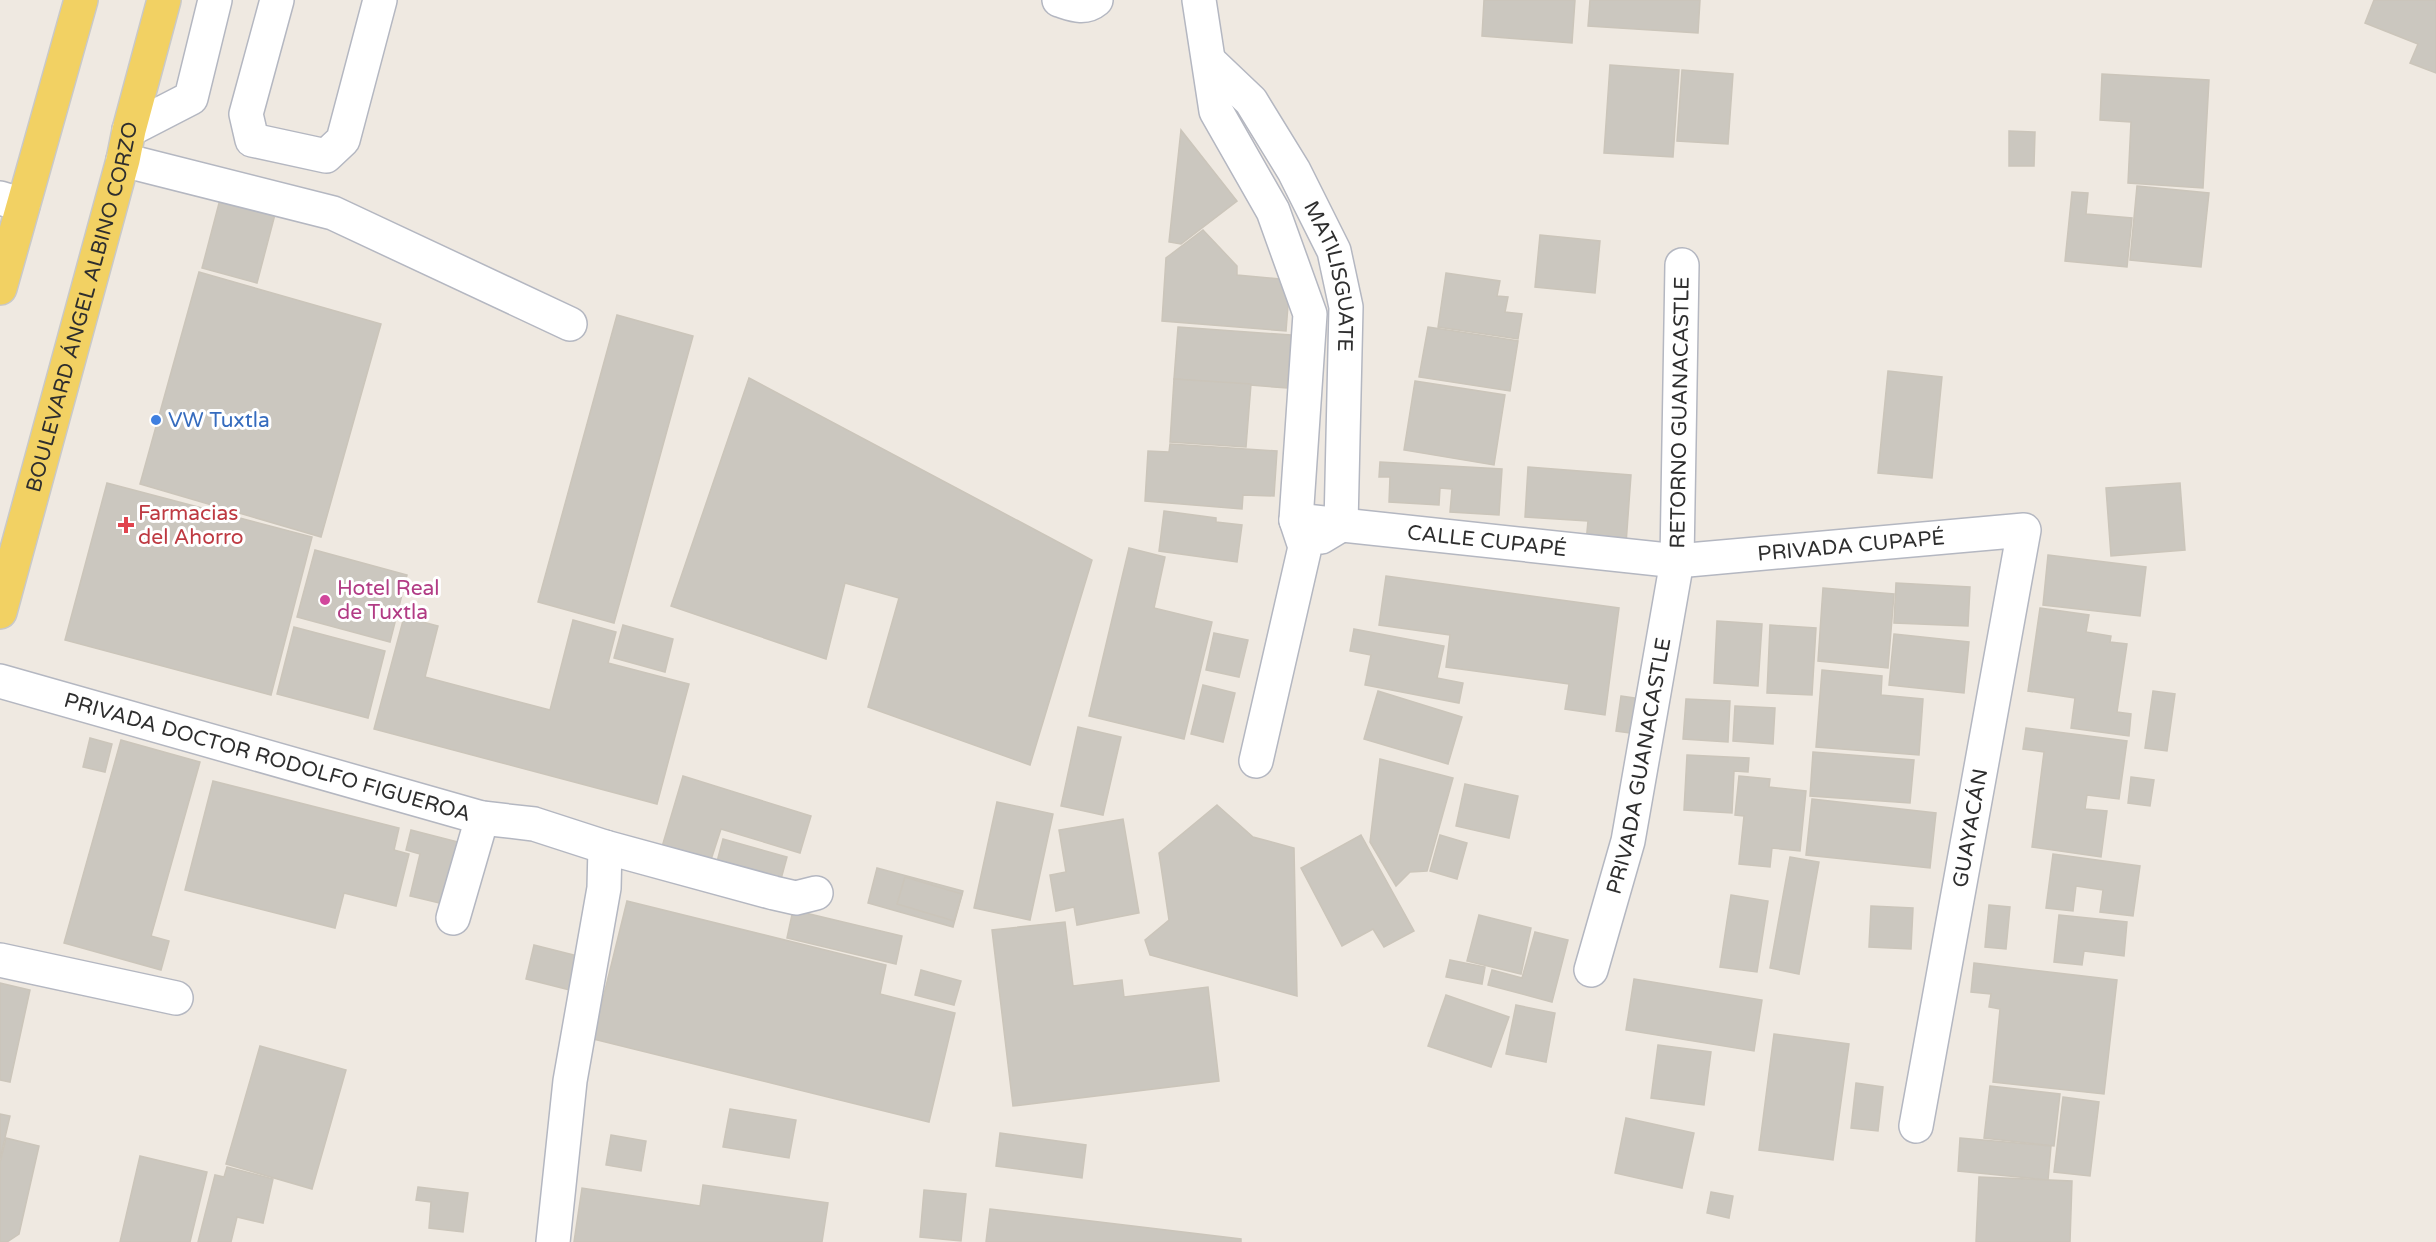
<svg xmlns="http://www.w3.org/2000/svg" width="2436" height="1242" font-family="'Varela Round',sans-serif">
<rect width="100%" height="100%" fill="#efe9e1"/>
<g fill="#cbc7bf" stroke="#cbc5ba" stroke-width="1.5">
<path d="M 1484,0 L 1575,0 L 1572,43 L 1482,36 Z"/>
<path d="M 1590,0 L 1700,0 L 1698,33 L 1588,26 Z"/>
<path d="M 2374,0 L 2436,0 L 2436,73 L 2410,63 L 2418,44 L 2365,23 Z"/>
<path d="M 1610,65 L 1679,70 L 1673,157 L 1604,153 Z"/>
<path d="M 1682,70 L 1733,74 L 1728,144 L 1677,141 Z"/>
<path d="M 2102,74 L 2209,80 L 2203,188 L 2128,183 L 2131,122 L 2100,120 Z"/>
<path d="M 1181,130 L 1237,201 L 1181,244 L 1169,242 Z"/>
<path d="M 2009,131 L 2035,132 L 2034,166 L 2009,166 Z"/>
<path d="M 2137,186 L 2209,193 L 2201,267 L 2130,260 Z"/>
<path d="M 223,188 L 278,203 L 257,283 L 202,268 Z"/>
<path d="M 2072,192 L 2088,193 L 2086,214 L 2132,218 L 2127,267 L 2065,261 Z"/>
<path d="M 1203,230 L 1237,266 L 1237,275 L 1290,280 L 1286,331 L 1162,321 L 1166,258 Z"/>
<path d="M 1540,235 L 1600,241 L 1595,293 L 1535,287 Z"/>
<path d="M 199,272 L 381,324 L 321,537 L 140,484 Z"/>
<path d="M 1446,273 L 1500,281 L 1497,296 L 1508,297 L 1505,312 L 1522,314 L 1518,339 L 1438,327 Z"/>
<path d="M 617,315 L 693,336 L 614,623 L 538,602 Z"/>
<path d="M 1178,327 L 1291,335 L 1287,388 L 1174,379 Z"/>
<path d="M 1428,327 L 1518,341 L 1510,391 L 1419,377 Z"/>
<path d="M 1888,371 L 1942,377 L 1932,478 L 1878,473 Z"/>
<path d="M 749,378 L 1092,560 L 1030,765 L 868,707 L 899,598 L 845,583 L 826,659 L 671,606 Z"/>
<path d="M 1174,379 L 1251,384 L 1246,447 L 1170,442 Z"/>
<path d="M 1415,381 L 1505,395 L 1494,465 L 1404,450 Z"/>
<path d="M 1170,444 L 1277,451 L 1274,496 L 1243,495 L 1242,509 L 1145,501 L 1148,451 L 1169,452 Z"/>
<path d="M 1380,462 L 1502,469 L 1499,515 L 1450,512 L 1452,489 L 1440,488 L 1439,505 L 1389,502 L 1390,477 L 1379,477 Z"/>
<path d="M 1528,467 L 1631,475 L 1626,544 L 1586,542 L 1588,521 L 1525,517 Z"/>
<path d="M 107,483 L 312,537 L 271,695 L 65,640 Z"/>
<path d="M 2180,483 L 2185,550 L 2111,556 L 2106,488 Z"/>
<path d="M 1164,511 L 1216,518 L 1216,522 L 1242,525 L 1237,562 L 1159,551 Z"/>
<path d="M 1129,548 L 1165,557 L 1154,608 L 1212,622 L 1184,739 L 1089,716 Z"/>
<path d="M 315,550 L 407,575 L 390,642 L 297,617 Z"/>
<path d="M 2048,555 L 2146,567 L 2140,616 L 2043,605 Z"/>
<path d="M 1386,576 L 1619,608 L 1605,715 L 1565,709 L 1569,684 L 1446,667 L 1450,635 L 1379,625 Z"/>
<path d="M 1896,583 L 1970,587 L 1968,626 L 1894,623 Z"/>
<path d="M 1823,588 L 1894,594 L 1888,668 L 1818,661 Z"/>
<path d="M 2040,608 L 2089,615 L 2086,632 L 2111,636 L 2110,642 L 2127,644 L 2117,712 L 2131,714 L 2129,736 L 2071,728 L 2075,698 L 2028,691 Z"/>
<path d="M 404,617 L 438,626 L 425,677 L 550,710 L 573,620 L 616,632 L 608,663 L 689,684 L 657,804 L 374,729 Z"/>
<path d="M 1717,621 L 1762,624 L 1758,686 L 1714,683 Z"/>
<path d="M 623,625 L 673,639 L 665,672 L 614,658 Z"/>
<path d="M 1770,625 L 1816,628 L 1812,695 L 1767,693 Z"/>
<path d="M 294,627 L 385,651 L 368,718 L 277,694 Z"/>
<path d="M 1354,629 L 1444,646 L 1437,678 L 1463,683 L 1459,703 L 1365,685 L 1371,655 L 1350,651 Z"/>
<path d="M 1214,633 L 1248,640 L 1239,677 L 1206,670 Z"/>
<path d="M 1894,634 L 1969,642 L 1964,693 L 1889,685 Z"/>
<path d="M 1822,670 L 1882,676 L 1881,695 L 1923,699 L 1919,755 L 1816,747 Z"/>
<path d="M 1203,685 L 1235,693 L 1223,742 L 1191,734 Z"/>
<path d="M 1378,691 L 1462,717 L 1448,764 L 1364,739 Z"/>
<path d="M 2153,691 L 2175,694 L 2167,751 L 2145,748 Z"/>
<path d="M 1621,696 L 1641,699 L 1637,734 L 1616,731 Z"/>
<path d="M 1686,699 L 1730,701 L 1728,742 L 1683,739 Z"/>
<path d="M 1735,706 L 1775,708 L 1773,744 L 1733,741 Z"/>
<path d="M 1078,727 L 1121,737 L 1103,815 L 1061,806 Z"/>
<path d="M 2026,728 L 2127,741 L 2119,799 L 2087,795 L 2085,809 L 2107,811 L 2101,857 L 2032,847 L 2044,752 L 2023,749 Z"/>
<path d="M 90,738 L 112,744 L 105,772 L 83,767 Z"/>
<path d="M 121,740 L 200,762 L 151,936 L 169,941 L 161,970 L 64,943 Z"/>
<path d="M 1813,752 L 1914,760 L 1910,803 L 1810,796 Z"/>
<path d="M 1687,755 L 1749,758 L 1748,772 L 1734,771 L 1732,813 L 1684,810 Z"/>
<path d="M 1380,759 L 1453,778 L 1427,871 L 1410,872 L 1396,886 L 1370,842 Z"/>
<path d="M 683,776 L 811,816 L 800,853 L 721,829 L 707,872 L 659,857 Z"/>
<path d="M 1739,776 L 1770,779 L 1769,787 L 1806,791 L 1800,851 L 1772,848 L 1770,867 L 1739,864 L 1744,816 L 1735,815 Z"/>
<path d="M 2131,777 L 2154,780 L 2150,806 L 2128,803 Z"/>
<path d="M 213,781 L 399,828 L 394,850 L 409,854 L 396,906 L 344,893 L 335,928 L 185,890 Z"/>
<path d="M 1465,784 L 1518,796 L 1509,838 L 1456,826 Z"/>
<path d="M 1812,799 L 1936,813 L 1930,868 L 1806,855 Z"/>
<path d="M 997,802 L 1053,814 L 1030,920 L 974,908 Z"/>
<path d="M 1217,805 L 1253,837 L 1294,848 L 1297,996 L 1150,955 L 1145,940 L 1169,920 L 1159,853 Z"/>
<path d="M 1123,819 L 1139,913 L 1077,925 L 1074,907 L 1056,911 L 1050,875 L 1066,872 L 1059,830 Z"/>
<path d="M 411,830 L 458,842 L 444,904 L 410,896 L 420,854 L 406,850 Z"/>
<path d="M 1361,835 L 1414,931 L 1384,947 L 1373,929 L 1342,946 L 1301,868 Z"/>
<path d="M 1440,835 L 1467,843 L 1457,879 L 1430,871 Z"/>
<path d="M 723,839 L 787,857 L 778,890 L 714,873 Z"/>
<path d="M 2053,854 L 2140,866 L 2133,916 L 2100,912 L 2103,890 L 2076,886 L 2073,911 L 2046,908 Z"/>
<path d="M 1790,857 L 1819,862 L 1799,974 L 1770,968 Z"/>
<path d="M 877,868 L 963,891 L 953,927 L 868,903 Z"/>
<path d="M 905,877 L 962,894 L 954,921 L 897,904 Z"/>
<path d="M 1731,895 L 1768,901 L 1757,972 L 1720,967 Z"/>
<path d="M 627,901 L 886,965 L 880,994 L 955,1013 L 929,1122 L 593,1039 Z"/>
<path d="M 1989,905 L 2010,907 L 2006,949 L 1985,947 Z"/>
<path d="M 1871,906 L 1913,908 L 1911,949 L 1869,947 Z"/>
<path d="M 793,910 L 902,936 L 896,964 L 787,938 Z"/>
<path d="M 1479,915 L 1531,928 L 1521,974 L 1467,961 Z"/>
<path d="M 2059,915 L 2127,922 L 2124,956 L 2084,951 L 2082,965 L 2054,962 Z"/>
<path d="M 1065,922 L 1073,986 L 1122,980 L 1124,997 L 1208,987 L 1219,1081 L 1013,1106 L 992,930 Z"/>
<path d="M 1535,932 L 1568,940 L 1552,1002 L 1488,985 L 1492,970 L 1522,978 Z"/>
<path d="M 534,945 L 578,956 L 570,990 L 526,979 Z"/>
<path d="M 1450,960 L 1485,967 L 1482,984 L 1446,977 Z"/>
<path d="M 1974,963 L 2117,980 L 2104,1094 L 1993,1082 L 2000,1009 L 1989,1007 L 1991,994 L 1971,992 Z"/>
<path d="M 921,970 L 961,981 L 954,1005 L 915,995 Z"/>
<path d="M 1634,979 L 1762,1000 L 1754,1051 L 1626,1030 Z"/>
<path d="M 0,983 L 30,990 L 10,1082 L 0,1080 Z"/>
<path d="M 1446,995 L 1509,1017 L 1491,1067 L 1428,1046 Z"/>
<path d="M 1516,1005 L 1555,1013 L 1546,1062 L 1506,1054 Z"/>
<path d="M 1774,1034 L 1849,1044 L 1833,1160 L 1759,1150 Z"/>
<path d="M 1658,1045 L 1711,1052 L 1704,1105 L 1651,1098 Z"/>
<path d="M 260,1046 L 346,1070 L 312,1189 L 226,1164 Z"/>
<path d="M 1856,1083 L 1883,1087 L 1878,1131 L 1851,1128 Z"/>
<path d="M 1990,1086 L 2060,1094 L 2054,1146 L 1984,1138 Z"/>
<path d="M 2063,1097 L 2099,1102 L 2090,1176 L 2054,1172 Z"/>
<path d="M 730,1109 L 796,1120 L 789,1158 L 723,1147 Z"/>
<path d="M 0,1114 L 10,1116 L 0,1159 Z"/>
<path d="M 1626,1118 L 1694,1133 L 1682,1188 L 1615,1173 Z"/>
<path d="M 1000,1133 L 1086,1145 L 1082,1178 L 996,1166 Z"/>
<path d="M 611,1135 L 646,1141 L 641,1171 L 606,1165 Z"/>
<path d="M 6,1138 L 39,1146 L 19,1234 L 7,1242 L 0,1242 L 0,1163 Z"/>
<path d="M 1960,1138 L 2051,1146 L 2048,1180 L 1958,1171 Z"/>
<path d="M 140,1156 L 207,1172 L 190,1242 L 120,1242 Z"/>
<path d="M 227,1167 L 273,1179 L 263,1223 L 237,1217 L 231,1242 L 198,1242 L 215,1175 L 224,1177 Z"/>
<path d="M 1979,1177 L 2072,1181 L 2070,1242 L 1976,1242 Z"/>
<path d="M 703,1185 L 828,1203 L 822,1242 L 574,1242 L 582,1188 L 700,1206 Z"/>
<path d="M 418,1187 L 468,1193 L 463,1232 L 429,1228 L 431,1202 L 416,1200 Z"/>
<path d="M 924,1190 L 966,1194 L 961,1241 L 920,1237 Z"/>
<path d="M 1711,1192 L 1733,1196 L 1729,1218 L 1707,1213 Z"/>
<path d="M 990,1209 L 1241,1239 L 1241,1242 L 986,1242 Z"/>
</g>
<g fill="none" stroke-linecap="round" stroke-linejoin="round">
<defs>
<g id="minor">
<path d="M 277,0 L 246,114 L 252,140 L 326,156 L 343,140 L 380,0"/>
<path d="M 1059,0 C 1072,4 1084,10 1096,0"/>
<path d="M 1199,0 L 1216,111 L 1273,211 L 1310,314 L 1296,520 L 1305,547 L 1256,761"/>
<path id="s1" d="M 1210,62 L 1251,101 L 1294,171 L 1334,251 L 1346,307 L 1341,525 L 1321,537"/>
<path d="M 129,130 L 191,98 L 215,0"/>
<path d="M 123,160 L 333,213 L 570,324"/>
<path d="M 0,198 L 23,205"/>
<path id="s2" d="M 1296,520 L 1677,561 L 2024,530 L 1916,1126"/>
<path id="s3" d="M 0,681 L 482,818 L 534,824 L 605,847 L 604,888 L 570,1081 L 553,1242"/>
<path d="M 605,847 L 774,893 L 796,898 L 816,893"/>
<path d="M 453,918 L 482,818"/>
<path d="M 0,960 L 176,998"/>
<path id="s4" d="M 1591,970 L 1628,841 L 1677,561 L 1682,265"/>
</g>
<g id="major">
<path d="M 0,288 L 81,0"/>
<path id="s5" d="M 0,612 L 123,160 L 129,130 L 164,0"/>
</g>
</defs>
<use href="#minor" stroke="#b4b7c1" stroke-width="36"/>
<use href="#major" stroke="#c9c9c9" stroke-width="36"/>
<use href="#minor" stroke="#fff" stroke-width="33"/>
<use href="#major" stroke="#f2d163" stroke-width="33"/>
</g>
<circle fill="#3f7fe0" stroke="#fff" stroke-width="2" cx="156" cy="420" r="6"/>
<path fill="#e0444e" stroke="#fff" stroke-width="2" d="M123 516h6v6h6v6h-6v6h-6v-6h-6v-6h6z"/>
<circle fill="#d1479c" stroke="#fff" stroke-width="2" cx="325" cy="600" r="6"/>
<g text-anchor="middle" stroke-width="6" stroke-linejoin="round" paint-order="stroke">
<g font-size="21" fill="#2e2e2e" stroke="#fff">
<text dy="7" stroke="none"><textPath href="#s1" startOffset="252">MATILISGUATE</textPath></text>
<text dy="7" stroke="none"><textPath href="#s5" startOffset="316">BOULEVARD ÁNGEL ALBINO CORZO</textPath></text>
<text dy="7" stroke="none"><textPath href="#s4" startOffset="567">RETORNO GUANACASTLE</textPath></text>
<text dy="7" stroke="none"><textPath href="#s2" startOffset="192">CALLE CUPAPÉ</textPath></text>
<text dy="7" stroke="none"><textPath href="#s2" startOffset="558">PRIVADA CUPAPÉ</textPath></text>
<text dy="7" stroke="none"><textPath href="#s3" startOffset="278">PRIVADA DOCTOR RODOLFO FIGUEROA</textPath></text>
<text dy="7" stroke="none"><textPath href="#s4" startOffset="210">PRIVADA GUANACASTLE</textPath></text>
<text transform="translate(1970 828) rotate(-80)" y="7">GUAYACÁN</text>
</g>
<g font-size="21" fill="#366cbe" stroke="#fff" text-anchor="start">
<text x="168" y="427">VW Tuxtla</text>
</g>
<g font-size="21" fill="#be3a42" stroke="#fff" text-anchor="start">
<text x="138" y="520">Farmacias<tspan x="138" dy="24">del Ahorro</tspan></text>
</g>
<g font-size="21" fill="#b23c85" stroke="#fff" text-anchor="start">
<text x="337" y="595">Hotel Real<tspan x="337" dy="24">de Tuxtla</tspan></text>
</g>
</g>
</svg>
